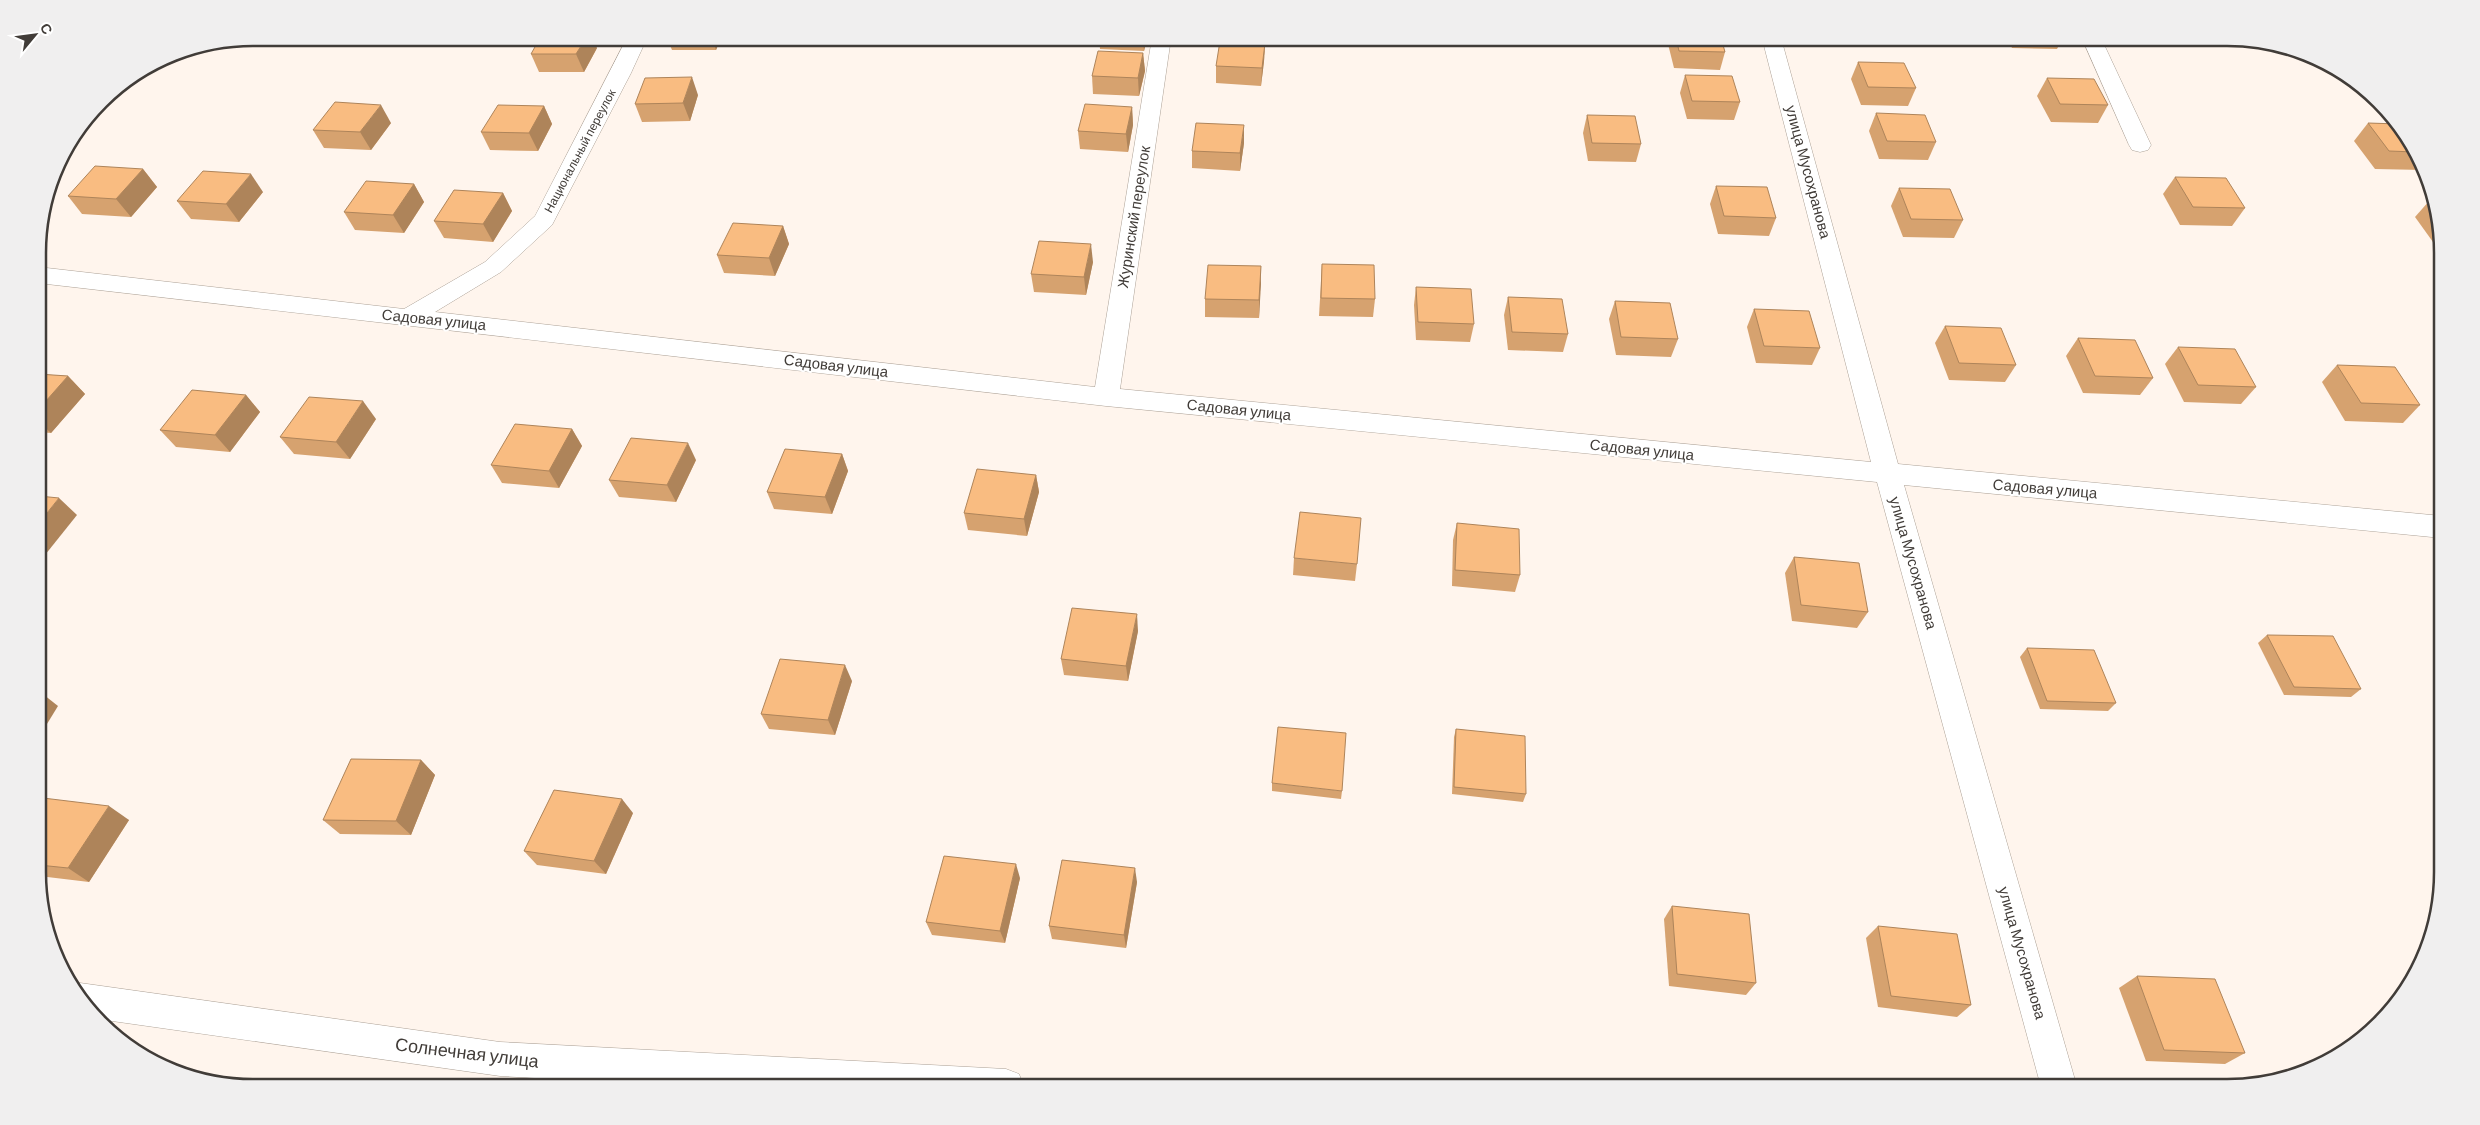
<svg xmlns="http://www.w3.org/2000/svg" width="2480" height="1125" font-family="Barlow,sans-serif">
<rect width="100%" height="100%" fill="#fff5ed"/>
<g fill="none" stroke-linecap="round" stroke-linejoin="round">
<defs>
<g id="minor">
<path d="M 627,38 L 647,38 L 631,73 L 552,225 L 501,272 L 435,312 L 1095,387 L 1152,38 L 1171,38 L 1120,389 L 1871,462 L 1762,38 L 1781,38 L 1898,464 L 2442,516 L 2442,538 L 1904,485 L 2077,1087 L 2041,1087 L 1877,482 L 1106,406 L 38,283 L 38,267 L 404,309 L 485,262 L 535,216 Z"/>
<path d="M 2082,38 L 2101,38 L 2151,145 L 2148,150 L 2140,152 L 2132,150 L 2129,145 Z"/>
<path d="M 80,983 L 500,1042 L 1006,1069 L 1019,1074 L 1024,1087 L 696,1087 L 500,1076 L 98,1019 L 82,1003 L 72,986 Z"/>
</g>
</defs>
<use href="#minor" stroke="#aca196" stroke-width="1"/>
<use href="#minor" fill="#fff" fill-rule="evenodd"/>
</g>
<g fill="#d6a26f">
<path d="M 667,38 L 721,38 L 716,50 L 672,50 Z"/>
<path d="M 1099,38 L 1147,38 L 1144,51 L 1100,49 Z"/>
<path d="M 1339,38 L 1384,38 L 1383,46 L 1338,44 Z"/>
<path d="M 1670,38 L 1721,38 L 1725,52 L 1720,70 L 1674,68 L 1668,44 Z"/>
<path d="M 2007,38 L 2063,38 L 2057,49 L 2012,48 Z"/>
<path d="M 1265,43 L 1264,61 L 1261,86 L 1216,83 L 1216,66 Z"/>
<path d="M 597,48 L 584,72 L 539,72 L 531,54 Z"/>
<path d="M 1143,53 L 1145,71 L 1139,96 L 1093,94 L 1092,76 Z"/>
<path d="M 1858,62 L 1916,88 L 1908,106 L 1861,105 L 1851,79 Z"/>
<path d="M 1685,75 L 1740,102 L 1734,120 L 1687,119 L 1680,93 Z"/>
<path d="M 2047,78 L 2108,105 L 2098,123 L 2051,122 L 2037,96 Z"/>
<path d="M 698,95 L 690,121 L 642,122 L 635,104 Z"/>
<path d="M 544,106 L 552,124 L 538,151 L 490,150 L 481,132 Z"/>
<path d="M 1132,107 L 1133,125 L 1128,152 L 1080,149 L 1078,131 Z"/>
<path d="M 1876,113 L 1936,142 L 1928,160 L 1879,159 L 1869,131 Z"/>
<path d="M 1587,115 L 1641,144 L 1636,162 L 1588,161 L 1583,133 Z"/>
<path d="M 391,123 L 371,150 L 324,148 L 313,130 Z"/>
<path d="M 2368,123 L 2399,124 L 2425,169 L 2424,170 L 2375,169 L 2354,141 Z"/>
<path d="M 1244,143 L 1240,171 L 1192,168 L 1192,151 Z"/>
<path d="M 143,169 L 157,187 L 131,217 L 82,214 L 68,196 Z"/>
<path d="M 2175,177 L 2245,208 L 2232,226 L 2180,225 L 2163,194 Z"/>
<path d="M 414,184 L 424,202 L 404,233 L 355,230 L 344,212 Z"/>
<path d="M 1716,186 L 1776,218 L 1769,236 L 1718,234 L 1710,204 Z"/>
<path d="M 1899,188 L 1963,220 L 1954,238 L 1903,237 L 1891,206 Z"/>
<path d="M 263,192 L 239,222 L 191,219 L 177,201 Z"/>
<path d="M 503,193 L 512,211 L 493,242 L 444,238 L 434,221 Z"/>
<path d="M 2430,200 L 2434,200 L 2441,225 L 2441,249 L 2438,249 L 2415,217 Z"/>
<path d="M 783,226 L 789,244 L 775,276 L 724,273 L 717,255 Z"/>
<path d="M 1093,262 L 1086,295 L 1034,292 L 1031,274 Z"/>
<path d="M 1322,264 L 1375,299 L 1373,317 L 1319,316 Z"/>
<path d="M 1261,266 L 1259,318 L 1205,317 L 1205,299 Z"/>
<path d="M 1416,287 L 1474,324 L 1470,342 L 1416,340 L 1414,305 Z"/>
<path d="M 1508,297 L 1568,334 L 1563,352 L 1508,350 L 1504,315 Z"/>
<path d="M 1615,301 L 1678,339 L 1671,357 L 1616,355 L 1609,319 Z"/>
<path d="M 1754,309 L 1820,348 L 1812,365 L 1756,363 L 1747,327 Z"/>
<path d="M 1945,326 L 2016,365 L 2005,382 L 1949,380 L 1935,343 Z"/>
<path d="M 2078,338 L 2153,378 L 2140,395 L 2083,393 L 2066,356 Z"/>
<path d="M 2178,347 L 2256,387 L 2241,404 L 2184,402 L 2165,364 Z"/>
<path d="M 2337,365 L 2420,405 L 2403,423 L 2345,421 L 2322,382 Z"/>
<path d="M 38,374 L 68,376 L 85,394 L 51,433 L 38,432 Z"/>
<path d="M 246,395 L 260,412 L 230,452 L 176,447 L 160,430 Z"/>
<path d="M 376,419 L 350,459 L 294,454 L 280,437 Z"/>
<path d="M 572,429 L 582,446 L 559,488 L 502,483 L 491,465 Z"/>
<path d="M 842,454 L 848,471 L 832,514 L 774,509 L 767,492 Z"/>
<path d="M 696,460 L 676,502 L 619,497 L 609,480 Z"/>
<path d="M 1036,475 L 1039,492 L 1027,536 L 968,530 L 964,513 Z"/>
<path d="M 1457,523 L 1520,575 L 1515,592 L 1452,586 L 1453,540 Z"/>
<path d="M 1794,557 L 1868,612 L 1857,628 L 1792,621 L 1785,573 Z"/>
<path d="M 1294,558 L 1357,564 L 1355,581 L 1293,575 Z"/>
<path d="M 1138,631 L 1128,681 L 1064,675 L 1061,659 Z"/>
<path d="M 2267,635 L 2361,689 L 2351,697 L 2284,695 L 2258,643 Z"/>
<path d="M 2027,648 L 2116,703 L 2108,711 L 2040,709 L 2020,657 Z"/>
<path d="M 852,681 L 835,735 L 769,729 L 761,714 Z"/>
<path d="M 1456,729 L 1526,794 L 1523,802 L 1452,794 L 1454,737 Z"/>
<path d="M 421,760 L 435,775 L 411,835 L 340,834 L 323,820 Z"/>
<path d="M 1272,783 L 1342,791 L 1341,799 L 1272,791 Z"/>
<path d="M 39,803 L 129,820 L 89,882 L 39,876 Z"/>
<path d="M 633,813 L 606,874 L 537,865 L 524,851 Z"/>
<path d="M 1020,878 L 1005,943 L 932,935 L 926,922 Z"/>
<path d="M 1137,882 L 1126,948 L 1052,939 L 1049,926 Z"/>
<path d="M 1672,906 L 1756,983 L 1746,995 L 1669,986 L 1664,919 Z"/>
<path d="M 1878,926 L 1971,1005 L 1957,1017 L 1878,1007 L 1866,938 Z"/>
<path d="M 2137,976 L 2245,1053 L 2225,1064 L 2146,1061 L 2119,988 Z"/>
<path d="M 2394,1007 L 2389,1014 L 2388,1015 L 2386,1011 Z"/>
</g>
<g fill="#ae845a">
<path d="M 586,38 L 593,38 L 597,48 L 584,72 L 576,54 Z"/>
<path d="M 712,38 L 721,38 L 716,50 Z"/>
<path d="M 1143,38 L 1147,38 L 1144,51 Z"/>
<path d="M 1265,43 L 1264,61 L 1261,86 L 1262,68 Z"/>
<path d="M 1143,53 L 1145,71 L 1139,96 L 1138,78 Z"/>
<path d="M 692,77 L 698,95 L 690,121 L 683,103 Z"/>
<path d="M 381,105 L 391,123 L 371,150 L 360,132 Z"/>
<path d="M 544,106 L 552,124 L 538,151 L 529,133 Z"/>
<path d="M 1132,107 L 1133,125 L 1128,152 L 1126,134 Z"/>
<path d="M 1244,125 L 1244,143 L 1240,171 L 1240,153 Z"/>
<path d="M 143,169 L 157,187 L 131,217 L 116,199 Z"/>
<path d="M 251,174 L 263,192 L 239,222 L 226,204 Z"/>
<path d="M 414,184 L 424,202 L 404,233 L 393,215 Z"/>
<path d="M 503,193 L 512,211 L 493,242 L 483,224 Z"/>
<path d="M 783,226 L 789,244 L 775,276 L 769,258 Z"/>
<path d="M 1091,244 L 1093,262 L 1086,295 L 1084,277 Z"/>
<path d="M 1261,266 L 1261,284 L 1259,318 L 1259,300 Z"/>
<path d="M 68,376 L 85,394 L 51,433 L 38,421 L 38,410 Z"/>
<path d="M 246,395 L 260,412 L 230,452 L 215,435 Z"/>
<path d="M 363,401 L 376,419 L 350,459 L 336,442 Z"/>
<path d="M 572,429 L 582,446 L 559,488 L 549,471 Z"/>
<path d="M 688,443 L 696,460 L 676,502 L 667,485 Z"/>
<path d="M 842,454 L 848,471 L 832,514 L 825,497 Z"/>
<path d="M 1036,475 L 1039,492 L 1027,536 L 1024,519 Z"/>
<path d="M 59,498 L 77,515 L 41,560 L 39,558 L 39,523 Z"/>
<path d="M 1137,614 L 1138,631 L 1128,681 L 1126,666 Z"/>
<path d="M 845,665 L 852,681 L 835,735 L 828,720 Z"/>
<path d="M 39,691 L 58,706 L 39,737 Z"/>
<path d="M 421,760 L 435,775 L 411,835 L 396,821 Z"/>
<path d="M 622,799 L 633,813 L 606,874 L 594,861 Z"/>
<path d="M 109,806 L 129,820 L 89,882 L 68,868 Z"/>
<path d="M 1016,864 L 1020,878 L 1005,943 L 1000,931 Z"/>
<path d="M 1135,868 L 1137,882 L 1126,948 L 1124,935 Z"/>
</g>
<g fill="#f9bc81" stroke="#ae845a">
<path d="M 540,38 L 586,38 L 576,54 L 531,54 Z"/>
<path d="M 1676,38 L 1721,38 L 1725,52 L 1679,51 Z"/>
<path d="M 1220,41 L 1265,43 L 1262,68 L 1216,66 Z"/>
<path d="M 1098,51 L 1143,53 L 1138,78 L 1092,76 Z"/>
<path d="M 1858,62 L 1904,63 L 1916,88 L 1868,87 Z"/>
<path d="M 1685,75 L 1732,76 L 1740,102 L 1692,101 Z"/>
<path d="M 692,77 L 683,103 L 635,104 L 645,78 Z"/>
<path d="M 2047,78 L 2094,79 L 2108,105 L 2060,104 Z"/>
<path d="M 335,102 L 381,105 L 360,132 L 313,130 Z"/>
<path d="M 1085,104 L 1132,107 L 1126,134 L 1078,131 Z"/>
<path d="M 498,105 L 544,106 L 529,133 L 481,132 Z"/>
<path d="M 1876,113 L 1925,115 L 1936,142 L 1887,141 Z"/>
<path d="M 1587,115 L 1635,116 L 1641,144 L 1592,143 Z"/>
<path d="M 1196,123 L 1244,125 L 1240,153 L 1192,151 Z"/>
<path d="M 2368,123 L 2399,124 L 2415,152 L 2389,151 Z"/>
<path d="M 95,166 L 143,169 L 116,199 L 68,196 Z"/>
<path d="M 203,171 L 251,174 L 226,204 L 177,201 Z"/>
<path d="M 2175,177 L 2226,178 L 2245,208 L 2193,207 Z"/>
<path d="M 366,181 L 414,184 L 393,215 L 344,212 Z"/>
<path d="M 1716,186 L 1767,187 L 1776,218 L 1724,216 Z"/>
<path d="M 1899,188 L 1950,189 L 1963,220 L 1911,219 Z"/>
<path d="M 454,190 L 503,193 L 483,224 L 434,221 Z"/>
<path d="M 2430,200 L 2434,200 L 2436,207 Z"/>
<path d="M 733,223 L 783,226 L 769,258 L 717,255 Z"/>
<path d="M 1039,241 L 1091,244 L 1084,277 L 1031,274 Z"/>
<path d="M 1322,264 L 1374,265 L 1375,299 L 1321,298 Z"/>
<path d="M 1208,265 L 1261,266 L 1259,300 L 1205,299 Z"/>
<path d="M 1416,287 L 1471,289 L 1474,324 L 1418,322 Z"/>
<path d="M 1508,297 L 1562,299 L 1568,334 L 1512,332 Z"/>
<path d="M 1615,301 L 1670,303 L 1678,339 L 1621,337 Z"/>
<path d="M 1754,309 L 1809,311 L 1820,348 L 1764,346 Z"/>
<path d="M 1945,326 L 2001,328 L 2016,365 L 1959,363 Z"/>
<path d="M 2078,338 L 2135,340 L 2153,378 L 2095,376 Z"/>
<path d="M 2178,347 L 2235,349 L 2256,387 L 2198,385 Z"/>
<path d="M 2337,365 L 2395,367 L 2420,405 L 2361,403 Z"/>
<path d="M 38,374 L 68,376 L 38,410 Z"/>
<path d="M 192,390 L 246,395 L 215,435 L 160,430 Z"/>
<path d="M 309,397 L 363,401 L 336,442 L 280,437 Z"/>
<path d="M 515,424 L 572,429 L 549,471 L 491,465 Z"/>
<path d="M 631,438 L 688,443 L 667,485 L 609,480 Z"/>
<path d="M 785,449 L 842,454 L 825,497 L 767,492 Z"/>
<path d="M 977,469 L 1036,475 L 1024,519 L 964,513 Z"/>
<path d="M 39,496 L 59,498 L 39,523 Z"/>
<path d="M 1300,512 L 1361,518 L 1357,564 L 1294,558 Z"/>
<path d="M 1457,523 L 1519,529 L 1520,575 L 1455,570 Z"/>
<path d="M 1794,557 L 1859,563 L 1868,612 L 1801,605 Z"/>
<path d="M 1072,608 L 1137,614 L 1126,666 L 1061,659 Z"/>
<path d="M 2267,635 L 2333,636 L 2361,689 L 2294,687 Z"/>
<path d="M 2027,648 L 2094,650 L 2116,703 L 2047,701 Z"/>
<path d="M 780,659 L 845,665 L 828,720 L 761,714 Z"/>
<path d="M 1278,727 L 1346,733 L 1342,791 L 1272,783 Z"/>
<path d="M 1456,729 L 1525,736 L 1526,794 L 1454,787 Z"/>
<path d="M 351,759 L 421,760 L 396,821 L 323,820 Z"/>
<path d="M 554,790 L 622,799 L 594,861 L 524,851 Z"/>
<path d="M 43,798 L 109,806 L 68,868 L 39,865 L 39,803 Z"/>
<path d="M 944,856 L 1016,864 L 1000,931 L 926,922 Z"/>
<path d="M 1062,860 L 1135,868 L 1124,935 L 1049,926 Z"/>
<path d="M 1672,906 L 1749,914 L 1756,983 L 1677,974 Z"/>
<path d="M 1878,926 L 1957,934 L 1971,1005 L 1891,996 Z"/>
<path d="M 2137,976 L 2215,979 L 2245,1053 L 2164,1050 Z"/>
</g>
<g text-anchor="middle" stroke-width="4" stroke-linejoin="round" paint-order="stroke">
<g font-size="12" fill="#413c38" stroke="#fff">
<text transform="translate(580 151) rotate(-62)" y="4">Национальный переулок</text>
</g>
<g font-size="15" fill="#413c38" stroke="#fff">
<text transform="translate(1808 172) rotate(75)" y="5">улица Мусохранова</text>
<text transform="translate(1134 217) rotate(-81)" y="5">Журинский переулок</text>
<text transform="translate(434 320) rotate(6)" y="5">Садовая улица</text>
<text transform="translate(836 366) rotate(7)" y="5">Садовая улица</text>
<text transform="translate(1239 410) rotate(6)" y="5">Садовая улица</text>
<text transform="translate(1642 450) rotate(6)" y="5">Садовая улица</text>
<text transform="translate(2045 489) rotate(5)" y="5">Садовая улица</text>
<text transform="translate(1913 563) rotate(74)" y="5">улица Мусохранова</text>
<text transform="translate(2022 953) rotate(74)" y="5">улица Мусохранова</text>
</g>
<g font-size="18" fill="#413c38" stroke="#fff">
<text transform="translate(467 1053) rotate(7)" y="6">Солнечная улица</text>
</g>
</g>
<path d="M0 0H2480V1125H0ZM253 46H2227A207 207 0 0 1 2434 253V872A207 207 0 0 1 2227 1079H253A207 207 0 0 1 46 872V253A207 207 0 0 1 253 46Z" fill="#f0efef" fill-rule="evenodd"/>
<path fill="none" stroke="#413c38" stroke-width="2.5" d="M253 46H2227A207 207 0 0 1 2434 253V872A207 207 0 0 1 2227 1079H253A207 207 0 0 1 46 872V253A207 207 0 0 1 253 46Z"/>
<g transform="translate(35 35) rotate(61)" stroke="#ffffff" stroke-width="4" paint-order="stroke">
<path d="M0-4L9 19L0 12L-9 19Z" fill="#413c38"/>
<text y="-8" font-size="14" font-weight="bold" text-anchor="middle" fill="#413c38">С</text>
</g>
</svg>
